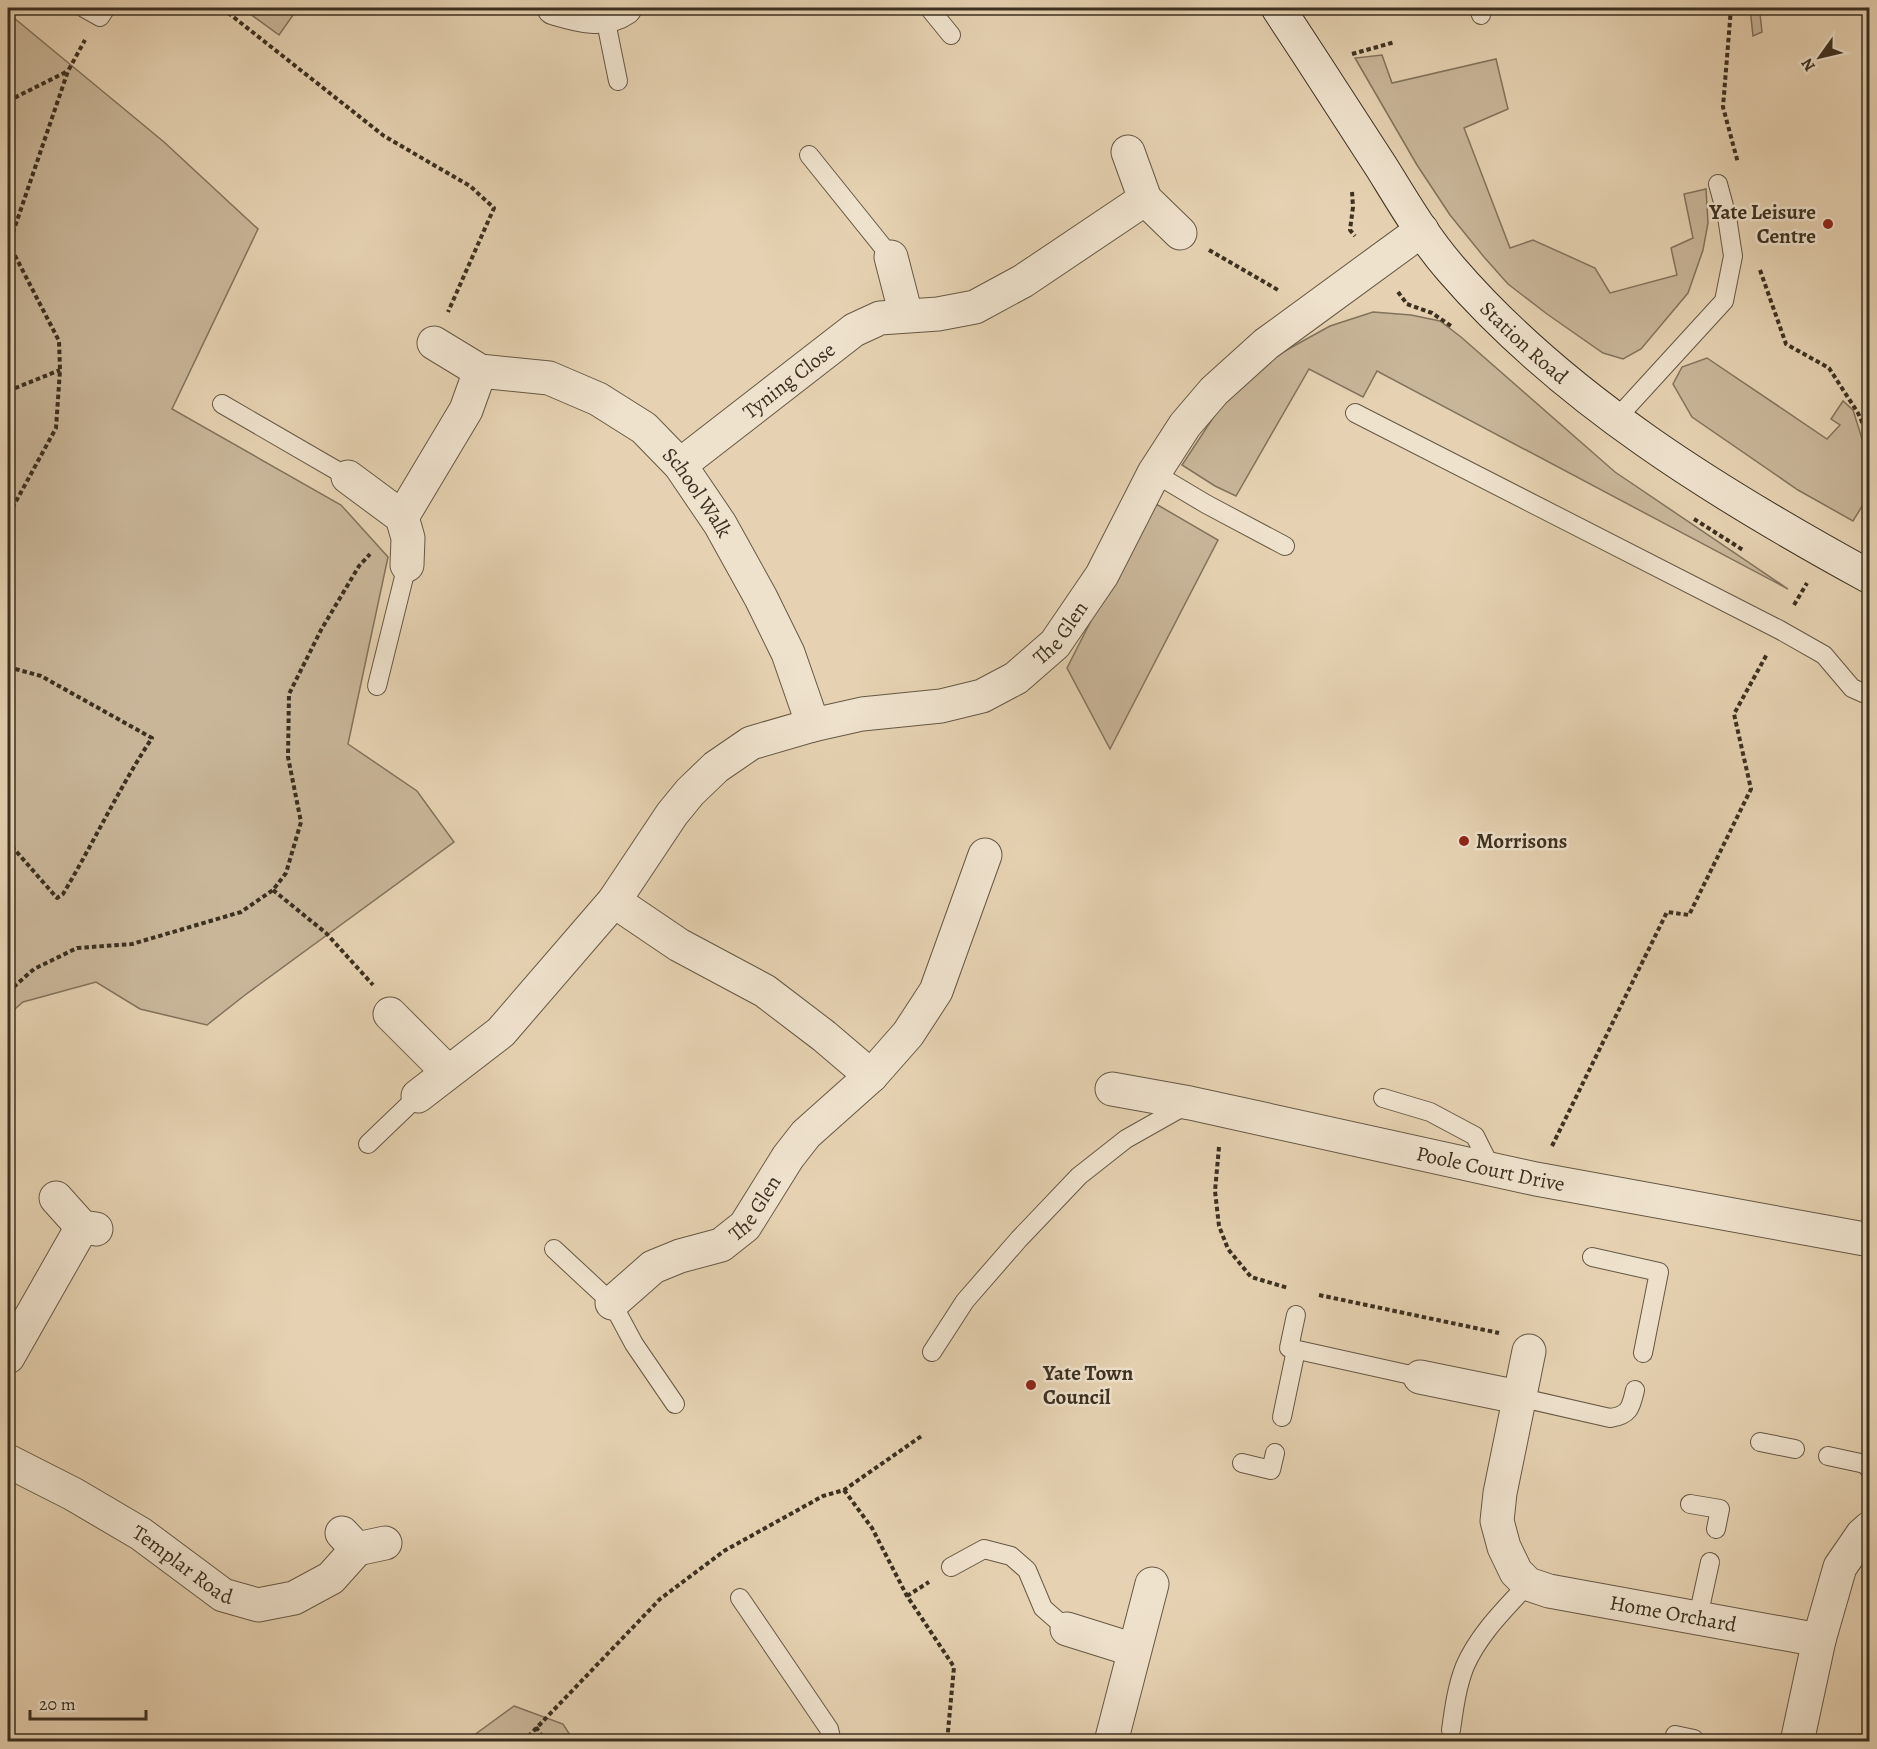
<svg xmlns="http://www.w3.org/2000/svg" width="1877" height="1749" font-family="Alegreya,serif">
<rect width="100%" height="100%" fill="#e6d2b2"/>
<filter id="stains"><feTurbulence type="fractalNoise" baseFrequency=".00333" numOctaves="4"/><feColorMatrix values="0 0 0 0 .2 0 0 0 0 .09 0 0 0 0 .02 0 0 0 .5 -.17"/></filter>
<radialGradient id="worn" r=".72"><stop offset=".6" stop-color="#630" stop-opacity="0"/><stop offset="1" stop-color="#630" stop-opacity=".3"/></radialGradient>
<g fill="#c9b699" stroke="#82735c" stroke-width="1.5">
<path d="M 242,8 L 298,8 L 279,35 Z"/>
<path d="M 1750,8 L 1767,8 L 1769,11 L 1760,14 L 1762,32 L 1753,36 Z"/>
<path d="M 8,13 L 164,142 L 258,229 L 172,409 L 341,505 L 388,557 L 348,744 L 417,791 L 454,842 L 245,995 L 207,1025 L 140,1009 L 96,982 L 23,1002 L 8,1015 Z"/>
<path d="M 1382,55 L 1392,83 L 1496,59 L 1508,109 L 1464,128 L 1510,248 L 1533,240 L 1595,268 L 1610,293 L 1677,275 L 1671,248 L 1693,238 L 1684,194 L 1706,189 L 1708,223 L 1703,250 L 1688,293 L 1641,349 L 1623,359 L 1603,353 L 1547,314 L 1508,284 L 1484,257 L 1450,215 L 1417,165 L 1355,58 Z"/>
<path d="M 1373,312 L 1411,315 L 1440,321 L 1461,337 L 1615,472 L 1788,589 L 1377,371 L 1363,397 L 1309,369 L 1236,496 L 1215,486 L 1182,465 L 1232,389 L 1283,352 L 1330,326 Z"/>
<path d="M 1707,358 L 1827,439 L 1840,425 L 1831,419 L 1843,401 L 1853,410 L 1869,461 L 1869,495 L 1853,521 L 1798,490 L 1692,417 L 1673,384 L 1682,367 Z"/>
<path d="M 1156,504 L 1218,540 L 1110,749 L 1067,668 L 1128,548 Z"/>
<path d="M 514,1706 L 563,1724 L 574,1741 L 466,1741 Z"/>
</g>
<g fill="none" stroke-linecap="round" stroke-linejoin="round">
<defs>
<g id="lane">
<path d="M 84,8 L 100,17 L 106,8"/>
<path d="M 929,8 L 951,35"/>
<path d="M 1479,8 L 1481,15"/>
<path d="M 605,17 L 618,81"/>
<path d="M 809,155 L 891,257"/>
<path d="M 222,404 L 348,477"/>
<path d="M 1355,413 L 1780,630 L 1824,655 L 1852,688 L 1870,696"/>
<path d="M 1616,419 L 1724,301 L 1733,256 L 1727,217 L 1718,184"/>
<path d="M 1154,473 L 1206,504 L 1285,546"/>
<path d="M 377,686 L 407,565"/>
<path d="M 1383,1098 L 1430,1112 L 1475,1136 L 1491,1168"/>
<path d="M 368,1144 L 418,1096"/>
<path d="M 554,1249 L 612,1303 L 634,1344 L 675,1404"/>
<path d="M 1592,1257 L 1659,1272 L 1643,1353"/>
<path d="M 1296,1315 L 1289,1348 L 1420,1377"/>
<path d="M 932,1352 L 965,1301 L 1019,1239 L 1079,1176 L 1126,1139 L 1188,1104"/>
<path d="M 1518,1397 L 1610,1418 C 1630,1415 1631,1407 1635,1390"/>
<path d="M 1282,1417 L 1296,1350"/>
<path d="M 1760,1442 L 1795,1449"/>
<path d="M 1828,1456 L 1865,1464 L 1870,1470"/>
<path d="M 1242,1463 L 1271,1470 L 1275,1453"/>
<path d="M 1690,1504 L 1720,1509 L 1716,1529"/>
<path d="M 951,1567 L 984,1549 L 1011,1556 L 1027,1570 L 1043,1608 L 1067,1629"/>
<path d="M 740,1598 L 829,1729 L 832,1742"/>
<path d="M 1698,1617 L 1710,1562"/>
<path d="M 1451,1730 C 1454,1708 1457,1686 1465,1666 C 1479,1634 1505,1609 1528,1584"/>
<path d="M 1673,1742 L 1675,1735 L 1694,1739"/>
</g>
<g id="street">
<path d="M 554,8 C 578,15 603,23 625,8"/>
<path d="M 1128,152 L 1145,199 L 1180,233"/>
<path d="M 891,257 L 906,315"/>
<path id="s1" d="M 434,343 L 480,371 L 549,378 L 598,399 L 644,428 L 680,465 L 720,524 L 761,598 L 788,653 L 813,725"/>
<path id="s2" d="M 680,465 L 854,330 L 880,318 L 938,314 L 975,307 L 1023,281 L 1145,199"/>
<path d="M 348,477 L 402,517 L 408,538 L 407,565"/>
<path d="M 402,517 L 466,410 L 480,371"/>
<path d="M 614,901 L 679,945 L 765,991 L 824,1036 L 871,1076"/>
<path d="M 390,1014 L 448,1072"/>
<path id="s3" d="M 1112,1089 L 1190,1103 L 1536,1179 L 1870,1240"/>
<path id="s4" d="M 418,1096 L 501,1032 L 614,901 L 672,814 L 690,792 L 716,767 L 751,743 L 813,725 L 862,714 L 941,706 L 982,696 L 1016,678 L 1055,644 L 1102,575 L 1154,473 L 1185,425 L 1214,391 L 1266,344 L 1422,230"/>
<path d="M 56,1198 L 82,1227 L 96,1229"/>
<path id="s5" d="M 612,1303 L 653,1267 L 680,1256 L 721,1245 L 745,1226 L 788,1157 L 806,1134 L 871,1076 L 908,1034 L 936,991 L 985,855"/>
<path id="s6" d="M 1529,1351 L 1500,1493 L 1497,1521 L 1504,1547 L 1516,1572 L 1528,1584 L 1549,1591 L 1819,1640"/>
<path d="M 8,1357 L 82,1227"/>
<path d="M 1420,1377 L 1518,1397"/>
<path id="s7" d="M 8,1461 L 73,1494 L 141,1534 L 223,1595 L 258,1605 L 294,1598 L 331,1578 L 357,1549"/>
<path d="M 342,1533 L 357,1549 L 385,1543"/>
<path d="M 1067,1629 L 1134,1650"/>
<path d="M 1111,1742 L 1152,1584"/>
<path d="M 1797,1742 L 1819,1640 L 1840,1567 L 1862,1535 L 1870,1528"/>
</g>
<g id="secondary">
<path id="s8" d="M 1278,8 C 1313,61 1347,114 1382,168 C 1403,202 1424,238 1451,269 C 1563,399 1720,495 1870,577"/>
</g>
</defs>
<use href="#lane" stroke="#665844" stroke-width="20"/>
<use href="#street" stroke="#665844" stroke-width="35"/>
<use href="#secondary" stroke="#3c3020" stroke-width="35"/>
<g stroke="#3c3020" stroke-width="4" stroke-dasharray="4.5 3" stroke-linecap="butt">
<path d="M 222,8 L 384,136 L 470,186 L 494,208 L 448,312"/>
<path d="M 1731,8 L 1723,107 L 1738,163"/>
<path d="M 1352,54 L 1395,42"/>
<path d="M 8,101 L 68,71"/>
<path d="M 1352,192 L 1353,207 L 1350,230 L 1355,236"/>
<path d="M 8,242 L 59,341 L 60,370 L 56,428 L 8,516"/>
<path d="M 8,247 L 68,71 L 85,40"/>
<path d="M 1209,250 L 1278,290"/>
<path d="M 1760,270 L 1786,344 L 1829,368 L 1858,413 L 1870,439"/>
<path d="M 1398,292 L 1407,304 L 1432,313 L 1451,326"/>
<path d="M 8,391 L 60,370"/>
<path d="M 1694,519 L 1743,550"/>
<path d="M 1865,534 L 1870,526"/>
<path d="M 1794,605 L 1807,583"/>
<path d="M 8,667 L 41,676 L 152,738 C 119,788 94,842 63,894 L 57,898 L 8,842"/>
<path d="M 273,890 L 326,933 L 373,985"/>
<path d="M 8,992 L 34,969 L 77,948 L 132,944 L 241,912 L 273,890 L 286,873 L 301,822 L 288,757 L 289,694 L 321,630 L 359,566 L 370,554"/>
<path d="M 1552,1146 L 1667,912 L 1689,915 L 1751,789 L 1734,714 L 1767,654"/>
<path d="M 1219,1147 L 1215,1191 L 1219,1226 L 1228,1249 L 1251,1277 L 1288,1288"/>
<path d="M 1319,1295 L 1499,1333"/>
<path d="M 844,1490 L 872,1528 L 907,1596 L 954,1667 L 947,1742"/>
<path d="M 907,1596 L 929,1582"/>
<path d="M 536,1727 L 546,1742"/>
<path d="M 523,1742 L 660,1599 L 724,1551 L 823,1496 L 844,1490 L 923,1435"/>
</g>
<use href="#lane" stroke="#efe2cd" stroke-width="18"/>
<use href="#street" stroke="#efe2cd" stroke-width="33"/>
<use href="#secondary" stroke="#efe2cd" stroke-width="33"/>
</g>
<g fill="#8f2418" stroke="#efe2cd" stroke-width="2">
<circle cx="1828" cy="224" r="6"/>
<circle cx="1464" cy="841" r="6"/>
<circle cx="1031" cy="1385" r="6"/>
</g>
<g text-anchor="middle" stroke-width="5" stroke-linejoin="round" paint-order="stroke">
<g font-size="21" font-weight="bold" fill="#3c3020" stroke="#efe2cd" text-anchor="start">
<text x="1816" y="219" text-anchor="end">Yate Leisure<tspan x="1816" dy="24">Centre</tspan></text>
<text x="1476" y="848">Morrisons</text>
<text x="1043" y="1380">Yate Town<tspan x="1043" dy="24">Council</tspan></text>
</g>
<g font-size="21" fill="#3c3020" stroke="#efe2cd">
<text dy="7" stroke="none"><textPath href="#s8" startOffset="417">Station Road</textPath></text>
<text dy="7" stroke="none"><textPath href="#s2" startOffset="138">Tyning Close</textPath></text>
<text dy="7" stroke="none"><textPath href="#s1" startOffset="315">School Walk</textPath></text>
<text dy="7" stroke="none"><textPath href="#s4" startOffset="828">The Glen</textPath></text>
<text dy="7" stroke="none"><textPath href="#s3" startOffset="387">Poole Court Drive</textPath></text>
<text dy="7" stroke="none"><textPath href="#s5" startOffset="177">The Glen</textPath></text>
<text dy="7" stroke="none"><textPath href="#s7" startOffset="204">Templar Road</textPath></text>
<text dy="7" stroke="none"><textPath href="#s6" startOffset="393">Home Orchard</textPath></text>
</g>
</g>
<rect width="1877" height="1749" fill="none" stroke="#e6d2b2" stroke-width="30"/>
<rect x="9" y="9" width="1859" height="1731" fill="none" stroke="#3c3020" stroke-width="3"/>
<rect x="15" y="15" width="1847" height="1719" fill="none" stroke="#3c3020" stroke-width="1.5"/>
<g transform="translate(1820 57) rotate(236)" stroke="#efe2cd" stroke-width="4.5" paint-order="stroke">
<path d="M0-4.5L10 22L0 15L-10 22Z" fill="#3c3020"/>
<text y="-9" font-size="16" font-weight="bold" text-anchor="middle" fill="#3c3020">N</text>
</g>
<path d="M30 1710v9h116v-9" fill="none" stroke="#3c3020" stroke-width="3"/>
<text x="39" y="1710" font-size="18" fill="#3c3020" stroke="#efe2cd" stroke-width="4.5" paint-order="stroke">20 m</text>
<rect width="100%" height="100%" filter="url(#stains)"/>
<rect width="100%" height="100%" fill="url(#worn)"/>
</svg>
